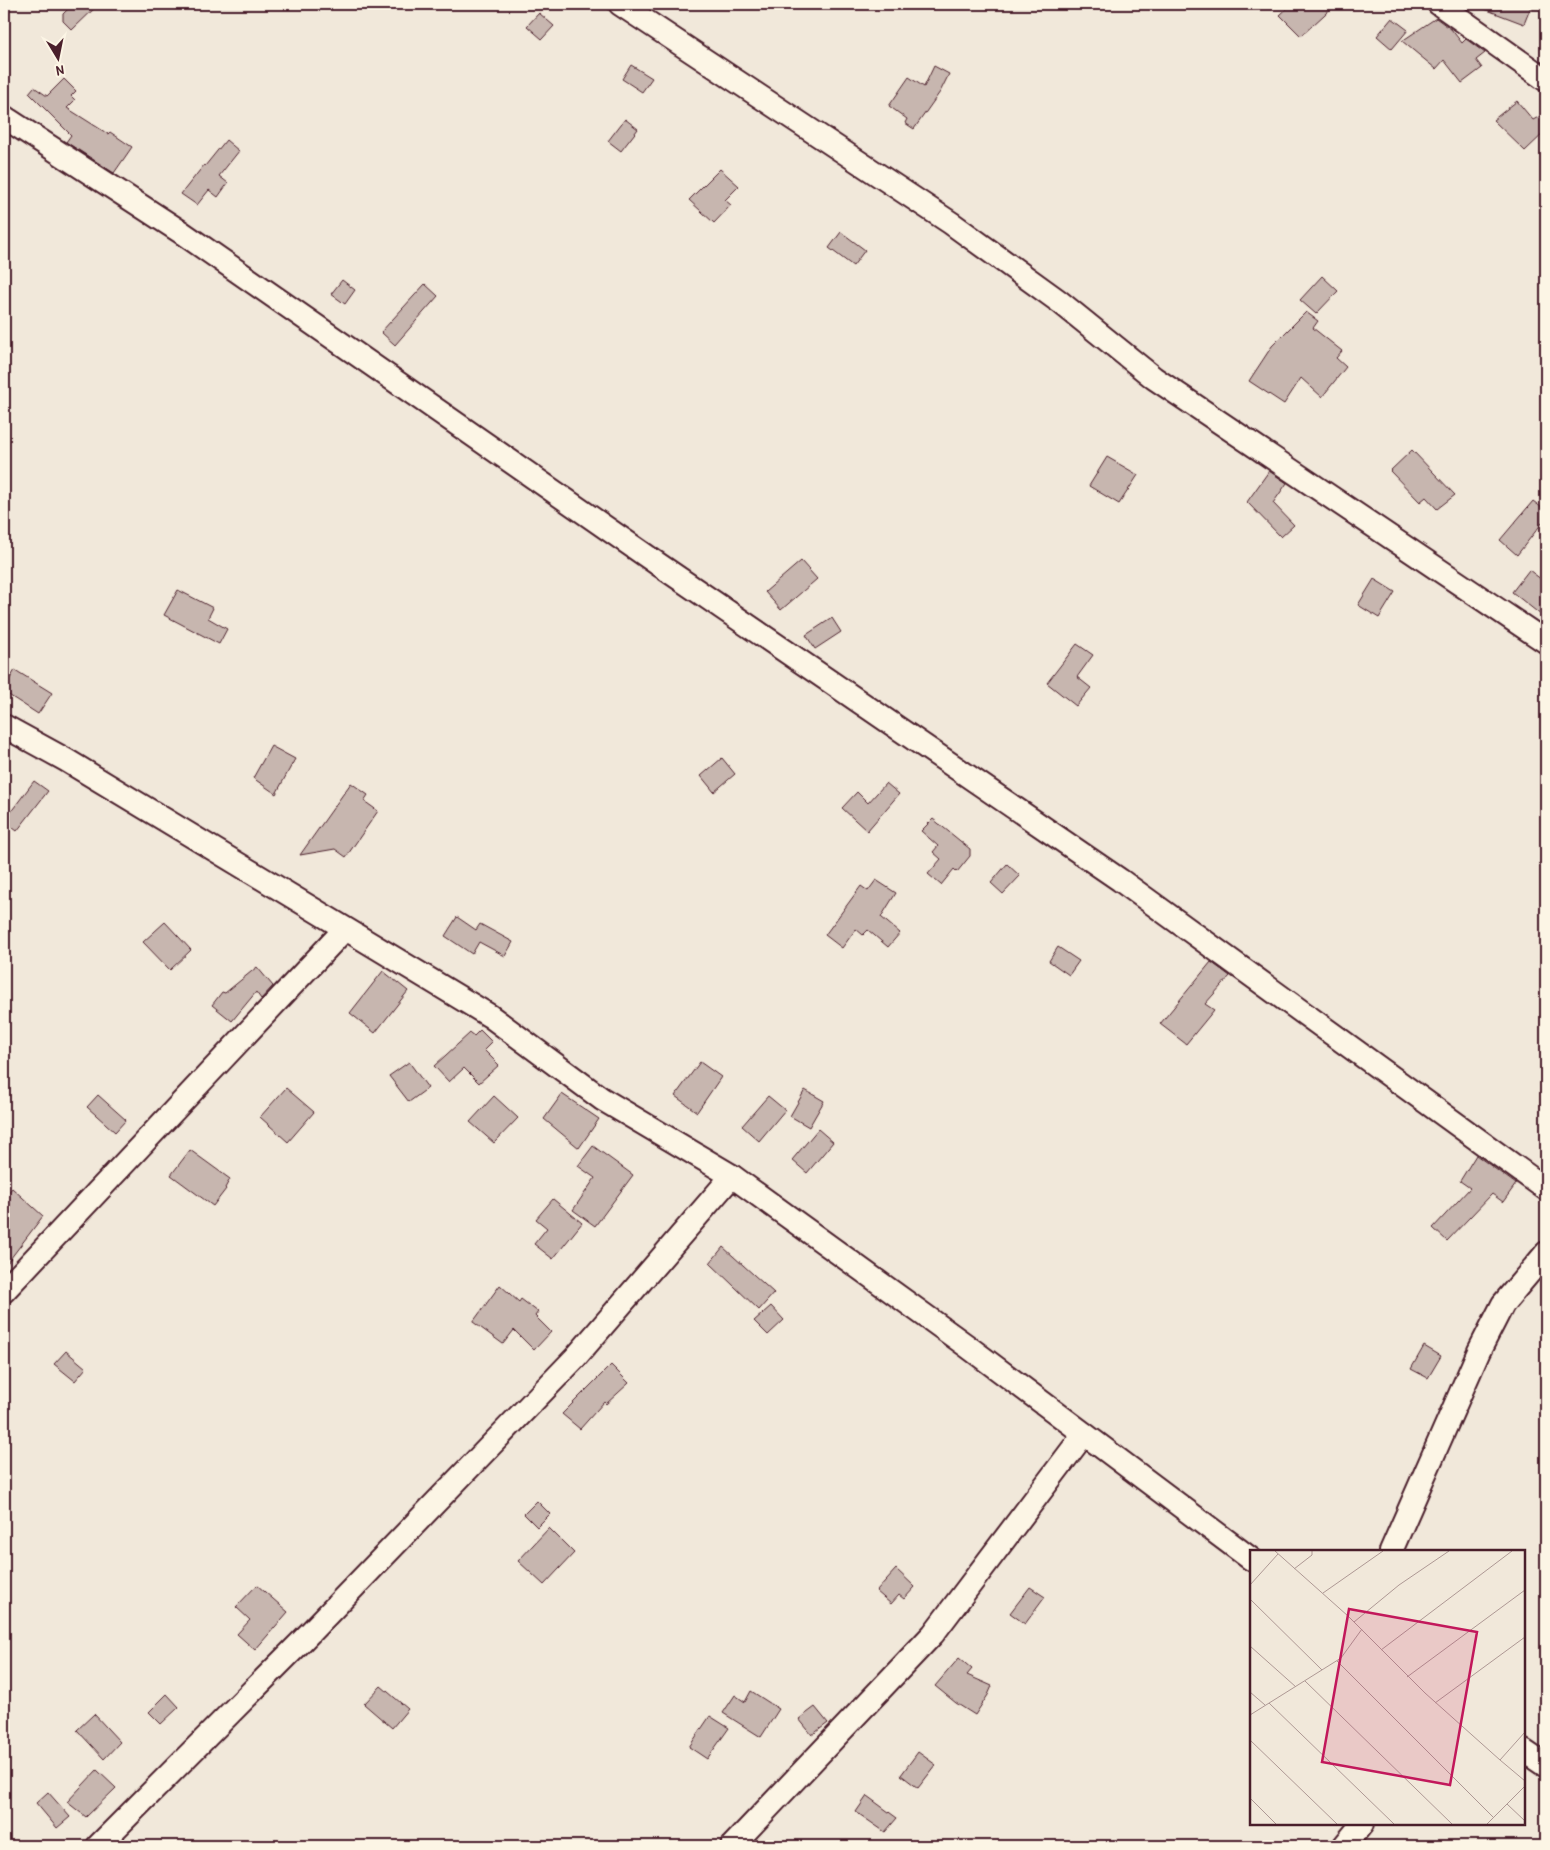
<svg xmlns="http://www.w3.org/2000/svg" width="1550" height="1850" font-family="'Patrick Hand',sans-serif">
<rect width="100%" height="100%" fill="#f1e8da"/>
<filter id="ink" filterUnits="userSpaceOnUse"><feTurbulence type="fractalNoise" baseFrequency=".02" numOctaves="2"/><feDisplacementMap in="SourceGraphic" scale="10" xChannelSelector="R" yChannelSelector="G"/><feConvolveMatrix kernelMatrix="1 2 1 2 8 2 1 2 1" color-interpolation-filters="sRGB"/></filter>
<g filter="url(#ink)">
<g fill="#c7b6af" stroke="#4a1f2b">
<path d="M 73,4 L 99,4 L 72,30 L 63,21 L 63,14 Z"/>
<path d="M 1292,4 L 1336,4 L 1301,36 L 1280,15 Z"/>
<path d="M 1474,4 L 1532,4 L 1524,24 L 1474,5 Z"/>
<path d="M 539,13 L 554,26 L 542,39 L 527,26 Z"/>
<path d="M 1392,18 L 1408,30 L 1392,49 L 1377,36 Z"/>
<path d="M 1436,18 L 1451,29 L 1462,43 L 1466,39 L 1485,53 L 1476,60 L 1482,68 L 1462,83 L 1444,60 L 1436,69 L 1402,41 Z"/>
<path d="M 631,65 L 652,78 L 642,92 L 622,79 Z"/>
<path d="M 934,66 L 949,74 L 940,92 L 914,129 L 905,123 L 907,119 L 889,106 L 909,77 L 924,87 Z"/>
<path d="M 64,79 L 76,91 L 71,96 L 75,100 L 67,108 L 108,134 L 110,132 L 132,147 L 114,173 L 66,142 L 71,135 L 29,93 L 34,87 L 47,96 Z"/>
<path d="M 1517,101 L 1533,120 L 1546,113 L 1546,131 L 1525,151 L 1493,120 Z"/>
<path d="M 625,119 L 638,129 L 621,151 L 608,141 Z"/>
<path d="M 226,140 L 239,151 L 219,176 L 228,183 L 218,197 L 209,190 L 197,205 L 181,194 L 204,165 L 205,166 Z"/>
<path d="M 720,169 L 739,186 L 725,200 L 731,205 L 714,223 L 689,200 Z"/>
<path d="M 841,232 L 865,250 L 853,266 L 829,248 Z"/>
<path d="M 1322,276 L 1338,291 L 1316,314 L 1300,300 Z"/>
<path d="M 342,280 L 355,290 L 345,304 L 331,294 Z"/>
<path d="M 425,284 L 438,296 L 395,345 L 381,332 Z"/>
<path d="M 1306,312 L 1318,321 L 1313,328 L 1342,351 L 1336,358 L 1346,367 L 1322,397 L 1301,378 L 1284,404 L 1249,381 L 1272,346 Z"/>
<path d="M 1412,450 L 1455,495 L 1437,509 L 1426,497 L 1420,502 L 1390,471 Z"/>
<path d="M 1107,457 L 1138,475 L 1119,504 L 1089,486 Z"/>
<path d="M 1269,471 L 1287,483 L 1273,503 L 1294,525 L 1281,537 L 1247,502 Z"/>
<path d="M 1533,501 L 1546,511 L 1546,518 L 1517,555 L 1500,540 Z"/>
<path d="M 801,561 L 817,579 L 781,610 L 765,592 Z"/>
<path d="M 1529,570 L 1546,583 L 1546,619 L 1512,592 Z"/>
<path d="M 1374,579 L 1395,592 L 1379,618 L 1358,605 Z"/>
<path d="M 178,590 L 213,608 L 208,618 L 227,629 L 219,644 L 164,615 Z"/>
<path d="M 832,618 L 841,632 L 815,649 L 806,635 Z"/>
<path d="M 1077,644 L 1093,655 L 1077,677 L 1091,688 L 1076,706 L 1047,683 Z"/>
<path d="M 15,670 L 52,693 L 38,714 L 4,692 L 4,689 Z"/>
<path d="M 271,746 L 295,759 L 276,794 L 253,778 Z"/>
<path d="M 722,758 L 735,774 L 714,792 L 701,776 Z"/>
<path d="M 34,781 L 48,791 L 17,831 L 4,821 Z"/>
<path d="M 351,783 L 368,795 L 364,801 L 378,811 L 346,857 L 335,849 L 300,855 Z"/>
<path d="M 886,783 L 899,794 L 867,831 L 842,808 L 857,792 L 868,803 Z"/>
<path d="M 933,819 L 970,849 L 970,856 L 957,872 L 954,869 L 941,885 L 928,874 L 941,859 L 933,852 L 938,846 L 921,831 Z"/>
<path d="M 1007,864 L 1020,876 L 1003,894 L 991,883 Z"/>
<path d="M 876,880 L 896,893 L 881,917 L 900,933 L 888,947 L 868,930 L 863,935 L 856,929 L 842,948 L 825,935 L 861,886 L 868,891 Z"/>
<path d="M 457,917 L 476,930 L 480,924 L 513,942 L 505,956 L 479,942 L 472,954 L 445,936 Z"/>
<path d="M 165,922 L 191,950 L 170,970 L 143,942 Z"/>
<path d="M 1058,947 L 1079,961 L 1069,975 L 1049,961 Z"/>
<path d="M 1211,962 L 1230,976 L 1205,1004 L 1214,1010 L 1186,1044 L 1160,1024 Z"/>
<path d="M 257,967 L 273,986 L 261,999 L 256,992 L 232,1021 L 212,1005 L 222,992 L 225,993 Z"/>
<path d="M 383,971 L 408,991 L 375,1033 L 350,1013 Z"/>
<path d="M 480,1030 L 492,1042 L 484,1050 L 499,1065 L 479,1083 L 464,1068 L 449,1082 L 434,1066 L 470,1033 L 474,1036 Z"/>
<path d="M 409,1062 L 428,1088 L 409,1102 L 389,1076 Z"/>
<path d="M 700,1062 L 721,1077 L 697,1112 L 675,1096 Z"/>
<path d="M 286,1088 L 314,1112 L 288,1142 L 260,1117 Z"/>
<path d="M 805,1090 L 824,1101 L 809,1127 L 790,1116 Z"/>
<path d="M 562,1094 L 599,1119 L 579,1148 L 544,1119 Z"/>
<path d="M 98,1095 L 126,1120 L 115,1132 L 87,1107 Z"/>
<path d="M 494,1096 L 518,1118 L 494,1143 L 470,1122 Z"/>
<path d="M 768,1096 L 785,1110 L 759,1141 L 742,1126 Z"/>
<path d="M 818,1129 L 833,1142 L 807,1173 L 792,1160 Z"/>
<path d="M 593,1146 L 633,1175 L 595,1226 L 573,1210 L 595,1178 L 578,1166 Z"/>
<path d="M 190,1150 L 230,1179 L 225,1188 L 226,1189 L 213,1206 L 171,1175 Z"/>
<path d="M 1476,1155 L 1516,1184 L 1503,1202 L 1492,1194 L 1447,1241 L 1433,1228 L 1470,1188 L 1460,1181 Z"/>
<path d="M 12,1188 L 43,1216 L 4,1267 L 4,1197 Z"/>
<path d="M 553,1199 L 582,1223 L 553,1259 L 534,1244 L 547,1228 L 536,1219 Z"/>
<path d="M 723,1247 L 774,1293 L 759,1310 L 710,1263 Z"/>
<path d="M 500,1285 L 519,1302 L 521,1299 L 538,1312 L 535,1316 L 551,1332 L 534,1350 L 514,1330 L 503,1344 L 473,1322 Z"/>
<path d="M 771,1306 L 784,1320 L 768,1335 L 754,1321 Z"/>
<path d="M 1424,1346 L 1441,1356 L 1428,1378 L 1411,1369 Z"/>
<path d="M 66,1351 L 86,1368 L 75,1381 L 54,1364 Z"/>
<path d="M 611,1365 L 629,1383 L 606,1404 L 604,1402 L 580,1429 L 562,1414 Z"/>
<path d="M 537,1501 L 550,1514 L 537,1527 L 524,1514 Z"/>
<path d="M 549,1528 L 574,1553 L 544,1585 L 518,1561 Z"/>
<path d="M 896,1569 L 915,1587 L 904,1599 L 899,1595 L 891,1604 L 876,1591 Z"/>
<path d="M 257,1585 L 288,1612 L 255,1650 L 237,1634 L 250,1620 L 236,1607 Z"/>
<path d="M 1030,1587 L 1045,1597 L 1025,1624 L 1010,1613 Z"/>
<path d="M 959,1658 L 972,1669 L 967,1675 L 992,1686 L 988,1695 L 975,1715 L 956,1703 L 935,1686 Z"/>
<path d="M 381,1686 L 408,1709 L 392,1728 L 364,1704 Z"/>
<path d="M 751,1691 L 779,1709 L 761,1737 L 723,1713 L 735,1695 L 745,1702 Z"/>
<path d="M 167,1694 L 179,1707 L 161,1724 L 149,1712 Z"/>
<path d="M 815,1707 L 828,1723 L 812,1735 L 799,1719 Z"/>
<path d="M 94,1714 L 120,1742 L 104,1759 L 77,1730 Z"/>
<path d="M 710,1716 L 729,1728 L 707,1759 L 689,1747 Z"/>
<path d="M 918,1752 L 936,1765 L 918,1788 L 901,1775 Z"/>
<path d="M 97,1770 L 116,1788 L 86,1817 L 67,1802 Z"/>
<path d="M 48,1792 L 70,1817 L 57,1828 L 36,1803 Z"/>
<path d="M 867,1796 L 897,1818 L 885,1832 L 856,1812 Z"/>
</g>
<g fill="none" stroke-linecap="round" stroke-linejoin="round">
<defs>
<g id="street">
<path d="M 620,4 L 951,223 L 1060,302 L 1154,378 L 1546,642"/>
<path d="M 1439,4 L 1546,80"/>
<path d="M 4,117 L 181,232 L 658,564 L 1120,880 L 1546,1189"/>
<path d="M 4,726 L 66,760 L 490,1016 L 602,1099 L 732,1176 L 967,1346 L 1251,1559"/>
<path d="M 4,1291 L 345,929"/>
<path d="M 1391,1551 L 1479,1351 L 1503,1304 L 1546,1253"/>
<path d="M 1524,1751 L 1546,1766"/>
<path d="M 98,1846 L 300,1643 L 575,1358 L 732,1176"/>
<path d="M 732,1846 L 933,1634 L 1084,1434"/>
<path d="M 1344,1846 L 1362,1824"/>
</g>
</defs>
<use href="#street" stroke="#4a1f2b" stroke-width="26"/>
<use href="#street" stroke="#fcf5e5" stroke-width="22"/>
</g>
</g>
<g transform="translate(1250 1550)">
<rect width="275" height="275" fill="#f1e8da"/>
<path fill="none" stroke="#ae9894" stroke-width="1" d="M 25,1 L 98,66 L 175,143 L 250,210M 44,19 L 62,5 L 62,1M 0,35 L 28,4M 73,43 L 133,1M 0,49 L 72,120M 104,72 L 149,35 L 199,1M 0,96 L 46,137M 131,100 L 262,1M 87,111 L 243,267M 157,127 L 275,40M 55,131 L 202,274M 0,142 L 15,155M 19,153 L 144,274M 185,153 L 275,87M 0,165 L 91,108 L 112,79M 275,182 L 250,210 L 275,231M 0,190 L 87,274M 0,248 L 26,274M 257,254 L 275,271M 237,274 L 275,236"/>
<path fill="#c2185b" fill-opacity="0.15" stroke="#c2185b" stroke-width="2.5" d="M 99,59 L 227,82 L 200,235 L 72,212 Z"/>
<rect width="275" height="275" fill="none" stroke="#4a1f2b" stroke-width="2.5"/>
</g>
<rect width="1550" height="1850" fill="none" stroke="#fcf5e5" stroke-width="20"/>
<rect x="10" y="10" width="1530" height="1830" fill="none" stroke="#4a1f2b" stroke-width="2" filter="url(#ink)"/>
<g transform="translate(58 58) rotate(170)" stroke="#fcf5e5" stroke-width="4" paint-order="stroke">
<path d="M0-4L9 19L0 12L-9 19Z" fill="#4a1f2b"/>
<text y="-8" font-size="14" font-weight="bold" text-anchor="middle" fill="#4a1f2b">N</text>
</g>
</svg>
